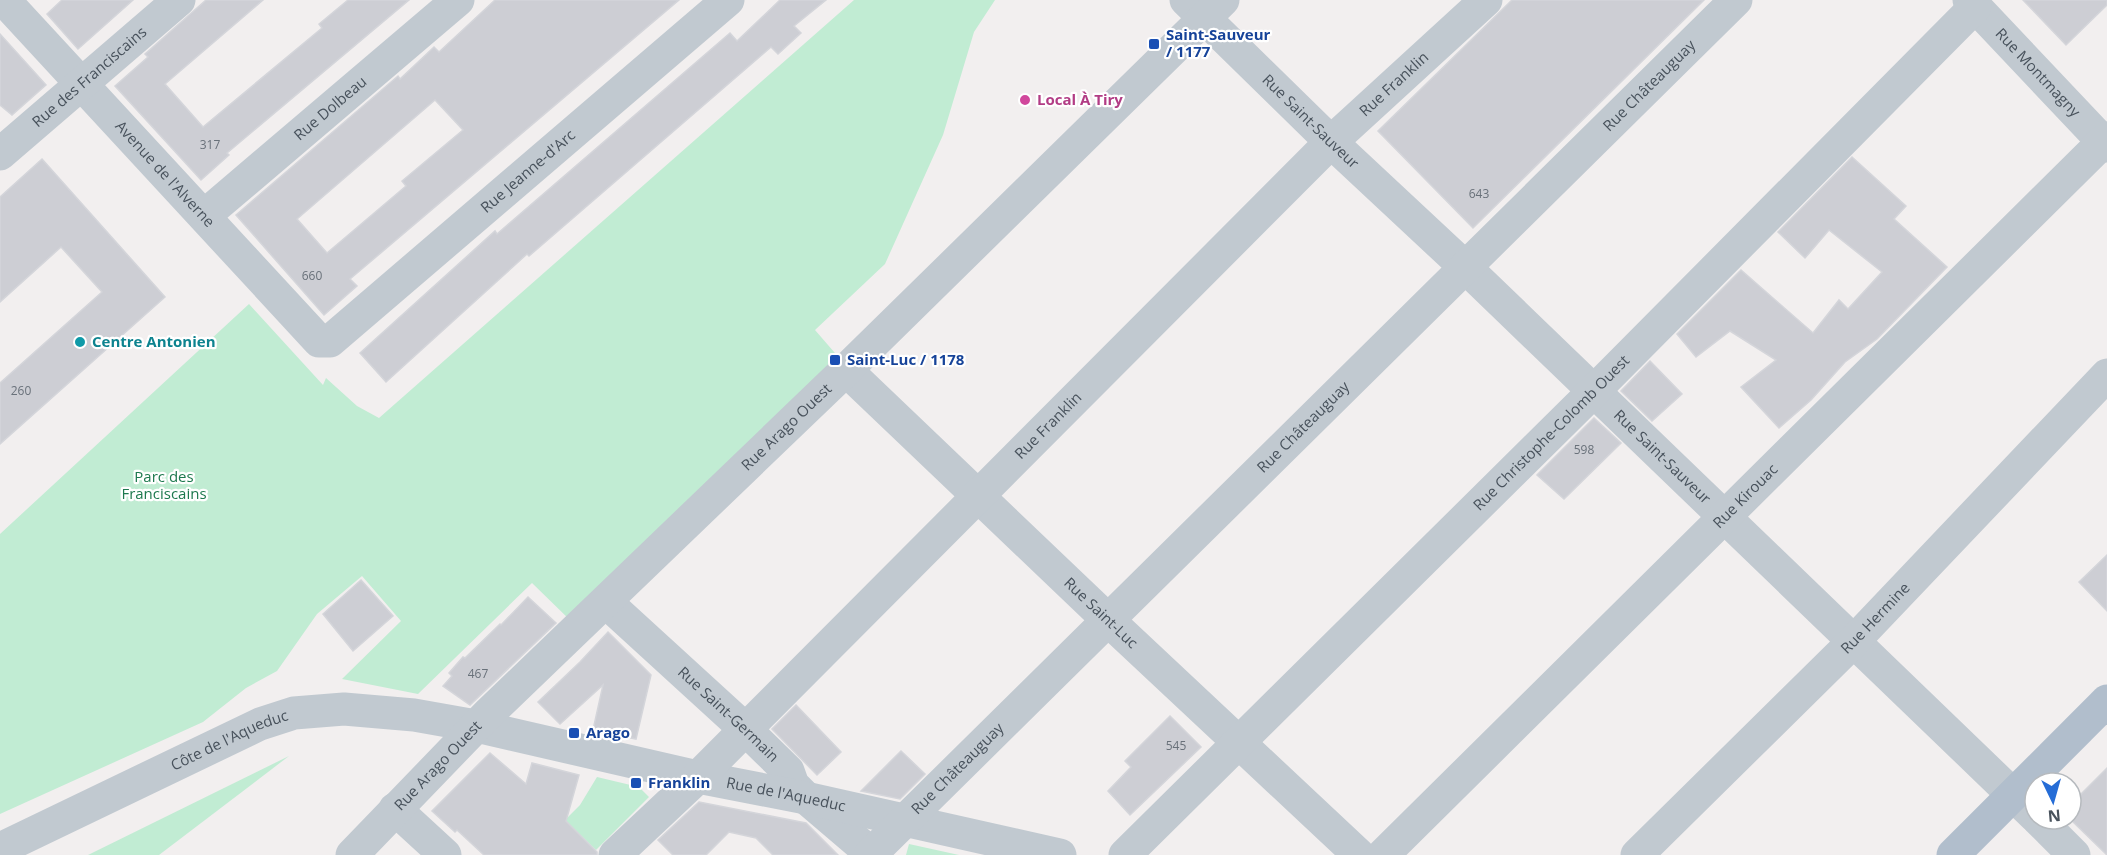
<svg xmlns="http://www.w3.org/2000/svg" width="2107" height="855" font-family="'Open Sans',sans-serif">
<rect width="100%" height="100%" fill="#f2efef"/>
<g fill="#c1ecd3">
<path d="M 854,0 L 995,0 L 974,32 L 943,135 L 885,264 L 815,330 L 841,360 L 573,623 L 532,583 L 418,694 L 342,679 L 401,621 L 362,576 L 317,614 L 277,671 L 246,688 L 203,722 L 0,814 L 0,534 L 249,304 L 323,385 L 326,378 L 357,406 L 379,418 Z"/>
<path d="M 289,756 L 159,855 L 88,855 Z"/>
<path d="M 597,777 L 639,787 L 649,797 L 596,850 L 565,820 L 580,805 Z"/>
<path d="M 909,844 L 959,855 L 906,855 Z"/>
</g>
<g fill="#cdced4" stroke="#d4d5da" stroke-width="1.5" fill-rule="evenodd">
<path d="M 62,0 L 133,0 L 78,49 L 47,14 Z"/>
<path d="M 206,0 L 263,0 L 165,84 L 203,127 L 322,28 L 319,24 L 348,0 L 409,0 L 227,153 L 229,155 L 201,180 L 115,86 L 148,57 L 145,54 Z"/>
<path d="M 495,0 L 679,0 L 350,279 L 357,286 L 324,315 L 236,215 L 398,76 L 400,79 L 434,47 L 439,52 ZM 435,100 L 463,130 L 402,181 L 406,186 L 327,253 L 297,219 Z"/>
<path d="M 780,0 L 826,0 L 794,26 L 801,33 L 778,54 L 771,47 L 529,256 L 527,254 L 386,382 L 360,353 L 495,231 L 497,234 L 730,33 L 737,41 Z"/>
<path d="M 1512,0 L 1704,0 L 1473,228 L 1378,131 Z"/>
<path d="M 2023,0 L 2107,0 L 2107,5 L 2066,45 Z"/>
<path d="M 0,34 L 46,85 L 12,115 L 0,105 Z"/>
<path d="M 1852,157 L 1906,206 L 1894,219 L 1947,267 L 1877,339 L 1845,362 L 1811,400 L 1779,428 L 1741,387 L 1776,360 L 1730,331 L 1696,357 L 1677,334 L 1741,270 L 1813,333 L 1839,300 L 1848,309 L 1882,272 L 1829,230 L 1805,258 L 1778,232 Z"/>
<path d="M 42,159 L 165,297 L 0,444 L 0,383 L 102,292 L 61,247 L 0,302 L 0,197 Z"/>
<path d="M 1650,361 L 1682,394 L 1652,421 L 1621,391 Z"/>
<path d="M 1594,418 L 1621,443 L 1564,499 L 1537,475 Z"/>
<path d="M 2107,555 L 2107,611 L 2079,582 Z"/>
<path d="M 361,580 L 393,616 L 353,651 L 323,614 Z"/>
<path d="M 528,597 L 556,623 L 470,705 L 443,686 L 452,676 L 449,673 L 463,657 L 465,658 L 500,624 L 501,625 Z"/>
<path d="M 608,632 L 651,675 L 636,739 L 593,730 L 603,685 L 560,724 L 538,702 L 580,662 Z"/>
<path d="M 796,705 L 841,752 L 817,775 L 772,729 Z"/>
<path d="M 1170,716 L 1201,747 L 1130,815 L 1108,791 L 1131,767 L 1125,761 Z"/>
<path d="M 901,751 L 925,774 L 900,799 L 861,791 Z"/>
<path d="M 490,753 L 526,784 L 532,763 L 579,775 L 566,821 L 597,852 L 597,855 L 484,855 L 457,830 L 455,832 L 432,811 Z"/>
<path d="M 2107,768 L 2107,855 L 2071,820 L 2071,804 Z"/>
<path d="M 699,802 L 806,823 L 838,855 L 773,855 L 756,838 L 729,832 L 706,855 L 673,855 L 658,840 Z"/>
</g>
<g fill="none" stroke-linecap="round" stroke-linejoin="round">
<g stroke="#c1c9d0" stroke-width="33">
<path id="s1" d="M 4,0 L 319,341 L 330,341 L 728,0"/>
<path id="s2" d="M 1186,0 L 1331,142 L 1465,267 L 2035,816"/>
<path id="s3" d="M 1969,0 L 2107,146"/>
<path id="s4" d="M 0,154 L 179,0"/>
<path id="s5" d="M 204,216 L 458,0"/>
<path id="s6" d="M 846,370 L 1108,620 L 1359,855"/>
<path id="s7" d="M 606,602 L 745,729 L 788,771 L 793,785 L 806,798 L 873,855"/>
<path d="M 395,809 L 445,855"/>
<path d="M 2038,819 L 2074,855"/>
<path id="s8" d="M 0,849 L 260,724 L 294,713 L 344,709 L 414,715 L 476,726 L 698,777 L 806,798 L 1060,855"/>
<path id="s9" d="M 352,855 L 487,715 L 846,370 L 1223,0"/>
<path id="s10" d="M 615,855 L 698,777 L 1331,142 L 1486,0"/>
<path id="s11" d="M 870,855 L 1736,0"/>
<path id="s12" d="M 1125,855 L 1594,391 L 1975,7"/>
<path id="s13" d="M 1383,855 L 2107,138"/>
<path id="s14" d="M 1637,855 L 1853,642 L 2107,375"/>
</g>
<path stroke="#b1becc" stroke-width="33" d="M 1953,855 L 2107,701"/>
</g>
<g fill="#1a4fb4" stroke="#fff" stroke-width="2">
<rect x="1148" y="38" width="12" height="12" rx="3"/>
<rect x="829" y="354" width="12" height="12" rx="3"/>
<rect x="568" y="727" width="12" height="12" rx="3"/>
<rect x="630" y="777" width="12" height="12" rx="3"/>
</g>
<circle fill="#d1479c" stroke="#fff" stroke-width="2" cx="1025" cy="100" r="6"/>
<circle fill="#0f9aa8" stroke="#fff" stroke-width="2" cx="80" cy="342" r="6"/>
<g text-anchor="middle" stroke-width="4.5" stroke-linejoin="round" paint-order="stroke">
<g font-size="12" fill="#69717a">
<text x="210" y="149">317</text>
<text x="1479" y="198">643</text>
<text x="312" y="280">660</text>
<text x="21" y="395">260</text>
<text x="1584" y="454">598</text>
<text x="478" y="678">467</text>
<text x="1176" y="750">545</text>
</g>
<g font-size="15" font-weight="bold" fill="#164399" stroke="#fff" text-anchor="start">
<text x="1166" y="40">Saint-Sauveur<tspan x="1166" dy="17">/ 1177</tspan></text>
<text x="847" y="365">Saint-Luc / 1178</text>
<text x="586" y="738">Arago</text>
<text x="648" y="788">Franklin</text>
</g>
<g font-size="15" fill="#48525c" stroke="#fff">
<text dy="5" stroke="none"><textPath href="#s3" startOffset="100">Rue Montmagny</textPath></text>
<text dy="5" stroke="none"><textPath href="#s4" startOffset="118">Rue des Franciscains</textPath></text>
<text dy="5" stroke="none"><textPath href="#s10" startOffset="1096">Rue Franklin</textPath></text>
<text dy="5" stroke="none"><textPath href="#s11" startOffset="1095">Rue Châteauguay</textPath></text>
<text dy="5" stroke="none"><textPath href="#s5" startOffset="166">Rue Dolbeau</textPath></text>
<text dy="5" stroke="none"><textPath href="#s2" startOffset="174">Rue Saint-Sauveur</textPath></text>
<text dy="5" stroke="none"><textPath href="#s1" startOffset="736">Rue Jeanne-d'Arc</textPath></text>
<text dy="5" stroke="none"><textPath href="#s1" startOffset="237">Avenue de l'Alverne</textPath></text>
<text dy="5" stroke="none"><textPath href="#s10" startOffset="610">Rue Franklin</textPath></text>
<text dy="5" stroke="none"><textPath href="#s9" startOffset="610">Rue Arago Ouest</textPath></text>
<text dy="5" stroke="none"><textPath href="#s11" startOffset="609">Rue Châteauguay</textPath></text>
<text dy="5" stroke="none"><textPath href="#s12" startOffset="600">Rue Christophe-Colomb Ouest</textPath></text>
<text dy="5" stroke="none"><textPath href="#s2" startOffset="660">Rue Saint-Sauveur</textPath></text>
<text dy="5" stroke="none"><textPath href="#s13" startOffset="510">Rue Kirouac</textPath></text>
<text dy="5" stroke="none"><textPath href="#s6" startOffset="352">Rue Saint-Luc</textPath></text>
<text dy="5" stroke="none"><textPath href="#s14" startOffset="336">Rue Hermine</textPath></text>
<text dy="5" stroke="none"><textPath href="#s7" startOffset="166">Rue Saint-Germain</textPath></text>
<text dy="5" stroke="none"><textPath href="#s8" startOffset="254">Côte de l'Aqueduc</textPath></text>
<text dy="5" stroke="none"><textPath href="#s9" startOffset="124">Rue Arago Ouest</textPath></text>
<text dy="5" stroke="none"><textPath href="#s11" startOffset="123">Rue Châteauguay</textPath></text>
<text dy="5" stroke="none"><textPath href="#s8" startOffset="825">Rue de l'Aqueduc</textPath></text>
</g>
<g font-size="15" font-weight="bold" fill="#b23c85" stroke="#fff" text-anchor="start">
<text x="1037" y="105">Local À Tiry</text>
</g>
<g font-size="15" font-weight="bold" fill="#0d838f" stroke="#fff" text-anchor="start">
<text x="92" y="347">Centre Antonien</text>
</g>
<g font-size="15" fill="#1d794e" stroke="#fff">
<text x="164" y="482">Parc des<tspan x="164" dy="17">Franciscains</tspan></text>
</g>
</g>
<g transform="translate(2053 801) rotate(175)"><circle r="28" fill="#ffffff" stroke="#b6babe" stroke-width="1.5"/>
<path d="M0-4.5L10 22L0 15L-10 22Z" fill="#256cd6"/>
<text y="-9" font-size="16" font-weight="bold" text-anchor="middle" fill="#48525c">N</text>
</g>
</svg>
